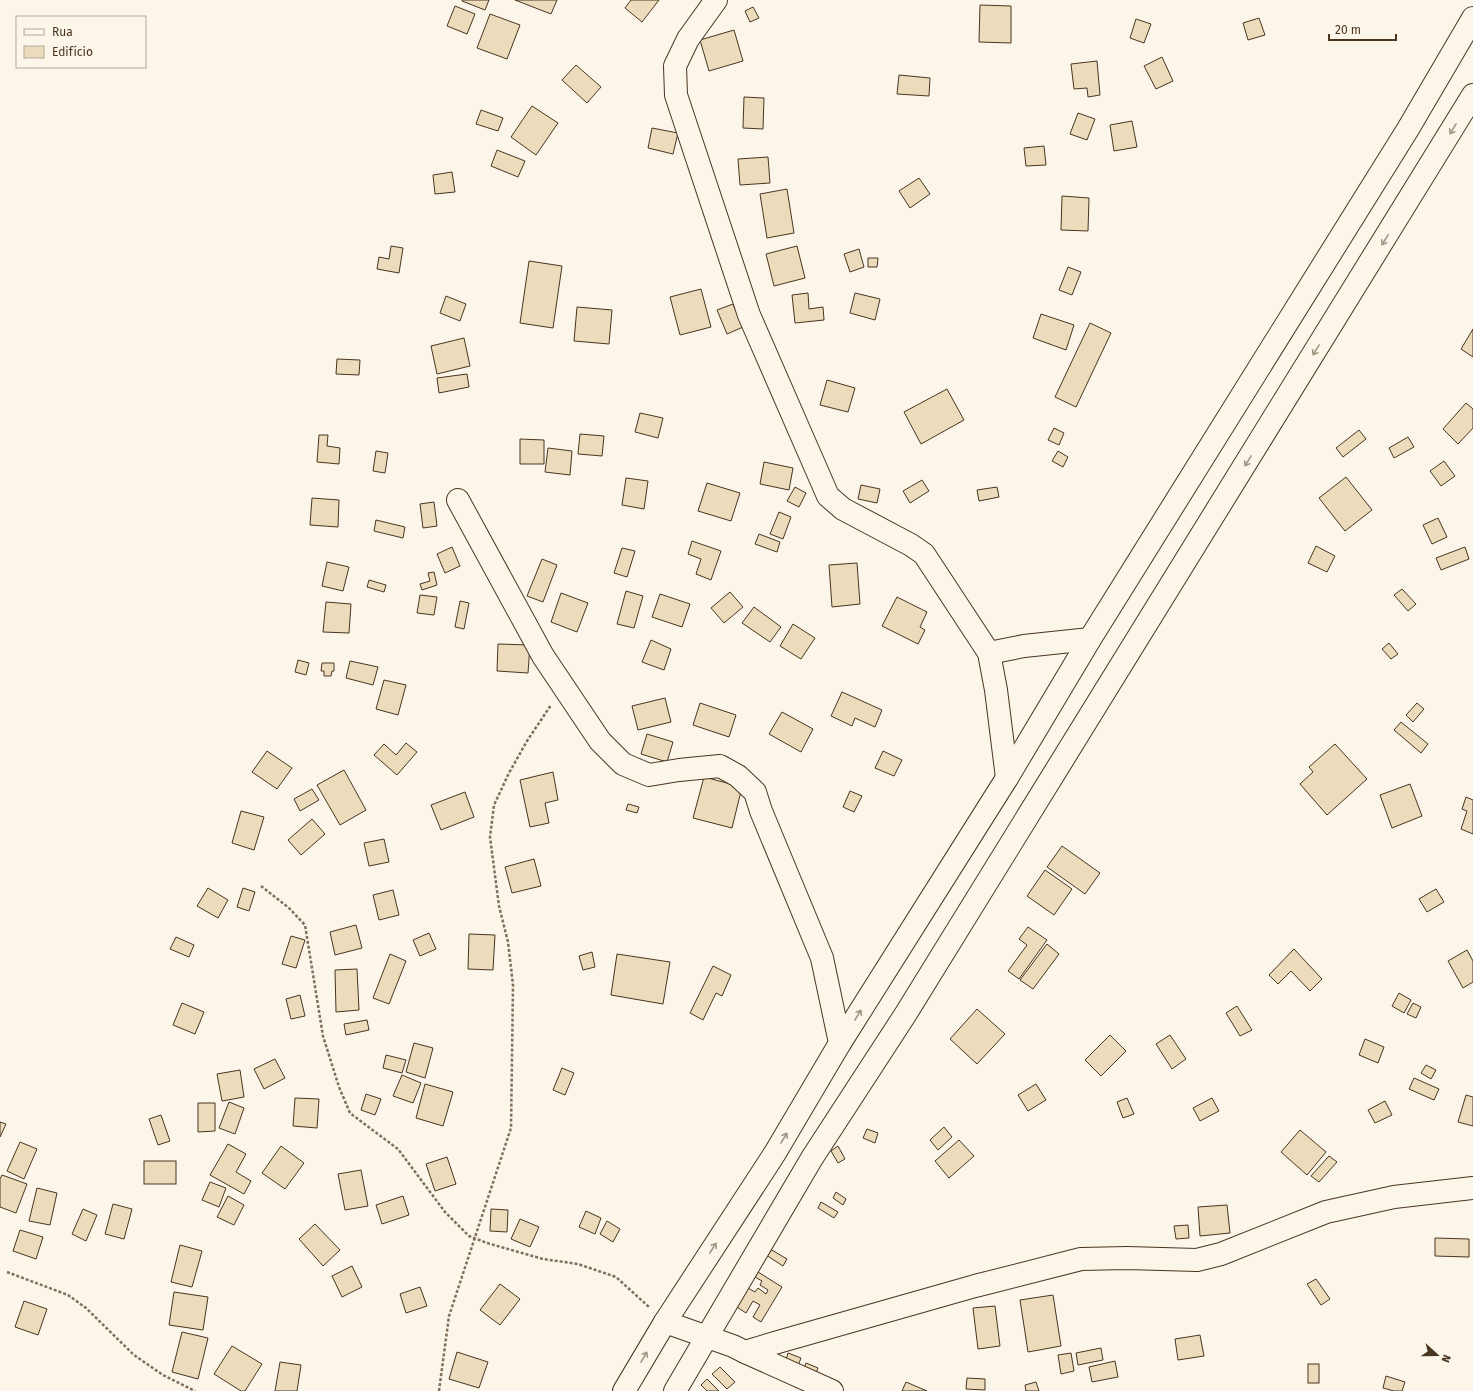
<svg xmlns="http://www.w3.org/2000/svg" width="1473" height="1391" font-family="'Fira Sans',sans-serif">
<rect width="100%" height="100%" fill="#fbf6e9"/>
<g fill="#ecdcbc" stroke="#4a3520">
<path d="M 462,0 L 489,0 L 485,10 L 462,1 Z"/>
<path d="M 515,0 L 557,0 L 551,14 Z"/>
<path d="M 631,0 L 659,0 L 642,22 L 625,8 Z"/>
<path d="M 980,5 L 1011,6 L 1011,43 L 979,42 Z"/>
<path d="M 455,6 L 475,14 L 467,34 L 447,26 Z"/>
<path d="M 753,7 L 759,18 L 750,22 L 745,11 Z"/>
<path d="M 490,14 L 520,25 L 507,59 L 477,48 Z"/>
<path d="M 1259,18 L 1265,35 L 1248,40 L 1243,23 Z"/>
<path d="M 1136,19 L 1151,24 L 1144,43 L 1130,38 Z"/>
<path d="M 734,30 L 743,61 L 709,71 L 700,40 Z"/>
<path d="M 1162,57 L 1173,81 L 1156,89 L 1144,66 Z"/>
<path d="M 1097,61 L 1100,95 L 1088,97 L 1087,88 L 1074,89 L 1071,64 Z"/>
<path d="M 576,65 L 601,87 L 587,103 L 562,80 Z"/>
<path d="M 899,75 L 930,78 L 929,96 L 897,94 Z"/>
<path d="M 744,97 L 764,98 L 763,129 L 743,128 Z"/>
<path d="M 532,106 L 558,123 L 536,155 L 511,137 Z"/>
<path d="M 481,110 L 503,118 L 498,131 L 476,124 Z"/>
<path d="M 1078,113 L 1095,119 L 1087,140 L 1070,134 Z"/>
<path d="M 1132,121 L 1137,147 L 1114,151 L 1110,125 Z"/>
<path d="M 652,128 L 678,133 L 673,154 L 648,148 Z"/>
<path d="M 1044,146 L 1046,165 L 1026,166 L 1024,148 Z"/>
<path d="M 497,150 L 525,161 L 518,177 L 491,166 Z"/>
<path d="M 768,157 L 770,183 L 740,185 L 738,159 Z"/>
<path d="M 452,172 L 455,192 L 435,194 L 433,175 Z"/>
<path d="M 919,178 L 930,194 L 910,208 L 899,191 Z"/>
<path d="M 787,189 L 794,233 L 767,238 L 760,194 Z"/>
<path d="M 1062,196 L 1089,198 L 1088,231 L 1061,230 Z"/>
<path d="M 391,246 L 403,248 L 399,273 L 377,269 L 379,257 L 389,259 Z"/>
<path d="M 797,246 L 805,278 L 774,286 L 766,254 Z"/>
<path d="M 859,249 L 864,267 L 850,272 L 844,254 Z"/>
<path d="M 868,258 L 878,258 L 877,267 L 868,267 Z"/>
<path d="M 529,261 L 562,266 L 553,328 L 520,323 Z"/>
<path d="M 1068,267 L 1081,272 L 1072,295 L 1059,290 Z"/>
<path d="M 701,289 L 711,327 L 680,335 L 670,297 Z"/>
<path d="M 808,293 L 809,309 L 823,307 L 824,320 L 795,323 L 792,295 Z"/>
<path d="M 855,293 L 880,299 L 875,320 L 850,313 Z"/>
<path d="M 446,296 L 466,304 L 460,321 L 440,313 Z"/>
<path d="M 733,304 L 743,327 L 727,334 L 717,310 Z"/>
<path d="M 577,307 L 612,310 L 609,344 L 574,341 Z"/>
<path d="M 1041,314 L 1074,325 L 1066,350 L 1033,338 Z"/>
<path d="M 1090,323 L 1111,333 L 1076,407 L 1055,397 Z"/>
<path d="M 1473,329 L 1473,357 L 1461,349 Z"/>
<path d="M 464,338 L 470,366 L 437,374 L 431,346 Z"/>
<path d="M 337,359 L 360,360 L 359,375 L 336,374 Z"/>
<path d="M 467,374 L 469,387 L 439,393 L 437,378 Z"/>
<path d="M 827,380 L 855,388 L 848,412 L 820,405 Z"/>
<path d="M 947,389 L 964,420 L 921,444 L 904,412 Z"/>
<path d="M 1466,403 L 1473,409 L 1473,428 L 1458,444 L 1443,429 Z"/>
<path d="M 640,413 L 663,418 L 658,438 L 635,432 Z"/>
<path d="M 1054,428 L 1064,433 L 1059,445 L 1048,440 Z"/>
<path d="M 1359,430 L 1366,439 L 1343,457 L 1336,448 Z"/>
<path d="M 580,434 L 604,436 L 602,456 L 578,454 Z"/>
<path d="M 319,435 L 328,435 L 327,446 L 340,448 L 339,464 L 317,462 Z"/>
<path d="M 1408,437 L 1414,447 L 1394,458 L 1389,448 Z"/>
<path d="M 520,439 L 544,440 L 544,464 L 520,464 Z"/>
<path d="M 548,448 L 572,451 L 570,475 L 545,472 Z"/>
<path d="M 376,451 L 388,453 L 385,473 L 373,471 Z"/>
<path d="M 1058,451 L 1068,457 L 1063,467 L 1052,461 Z"/>
<path d="M 1444,461 L 1455,476 L 1441,486 L 1430,471 Z"/>
<path d="M 764,462 L 793,468 L 789,490 L 760,484 Z"/>
<path d="M 1346,477 L 1372,510 L 1345,531 L 1319,498 Z"/>
<path d="M 626,478 L 648,481 L 644,509 L 622,505 Z"/>
<path d="M 922,480 L 929,491 L 910,503 L 903,491 Z"/>
<path d="M 707,483 L 740,493 L 731,521 L 698,511 Z"/>
<path d="M 861,485 L 880,489 L 877,503 L 858,499 Z"/>
<path d="M 795,487 L 806,493 L 799,507 L 787,501 Z"/>
<path d="M 997,487 L 999,497 L 979,501 L 977,490 Z"/>
<path d="M 312,498 L 339,500 L 338,527 L 310,525 Z"/>
<path d="M 434,502 L 437,526 L 423,528 L 420,504 Z"/>
<path d="M 779,512 L 791,517 L 783,539 L 770,534 Z"/>
<path d="M 1438,518 L 1447,537 L 1432,544 L 1423,525 Z"/>
<path d="M 376,520 L 405,527 L 403,538 L 374,531 Z"/>
<path d="M 759,534 L 780,542 L 777,552 L 755,544 Z"/>
<path d="M 692,541 L 721,551 L 711,580 L 696,574 L 701,559 L 688,554 Z"/>
<path d="M 1316,546 L 1335,556 L 1327,572 L 1308,563 Z"/>
<path d="M 452,547 L 460,566 L 445,573 L 437,554 Z"/>
<path d="M 1465,547 L 1469,559 L 1441,570 L 1436,558 Z"/>
<path d="M 622,548 L 635,551 L 627,577 L 614,573 Z"/>
<path d="M 542,559 L 557,565 L 543,602 L 527,596 Z"/>
<path d="M 327,562 L 349,567 L 343,591 L 322,586 Z"/>
<path d="M 857,563 L 860,604 L 832,607 L 829,565 Z"/>
<path d="M 434,572 L 437,585 L 422,590 L 420,584 L 430,581 L 428,573 Z"/>
<path d="M 369,580 L 386,585 L 384,592 L 367,587 Z"/>
<path d="M 1402,589 L 1416,604 L 1408,611 L 1394,595 Z"/>
<path d="M 626,591 L 643,596 L 634,628 L 617,624 Z"/>
<path d="M 730,592 L 743,607 L 724,623 L 711,608 Z"/>
<path d="M 561,593 L 588,603 L 577,632 L 551,622 Z"/>
<path d="M 660,594 L 690,604 L 682,627 L 652,617 Z"/>
<path d="M 420,595 L 437,597 L 434,615 L 417,613 Z"/>
<path d="M 897,597 L 927,612 L 920,627 L 925,630 L 918,644 L 882,626 Z"/>
<path d="M 460,601 L 469,603 L 464,629 L 455,627 Z"/>
<path d="M 326,602 L 351,604 L 349,633 L 323,632 Z"/>
<path d="M 754,607 L 781,627 L 770,642 L 742,623 Z"/>
<path d="M 793,624 L 815,638 L 801,659 L 780,646 Z"/>
<path d="M 651,640 L 671,649 L 664,670 L 642,662 Z"/>
<path d="M 1389,643 L 1398,654 L 1391,659 L 1382,649 Z"/>
<path d="M 498,644 L 530,645 L 528,673 L 497,671 Z"/>
<path d="M 298,660 L 309,663 L 306,675 L 295,672 Z"/>
<path d="M 350,661 L 378,667 L 373,685 L 346,678 Z"/>
<path d="M 322,663 L 334,663 L 334,671 L 332,671 L 331,676 L 324,676 L 324,671 L 321,671 Z"/>
<path d="M 384,680 L 406,685 L 398,715 L 376,709 Z"/>
<path d="M 842,692 L 882,710 L 875,727 L 855,718 L 852,726 L 831,716 Z"/>
<path d="M 665,698 L 671,722 L 638,730 L 632,706 Z"/>
<path d="M 700,703 L 736,715 L 729,737 L 693,725 Z"/>
<path d="M 1417,703 L 1424,709 L 1413,722 L 1406,715 Z"/>
<path d="M 782,712 L 813,729 L 801,752 L 769,734 Z"/>
<path d="M 1401,722 L 1428,744 L 1421,753 L 1394,730 Z"/>
<path d="M 647,734 L 673,742 L 667,762 L 641,754 Z"/>
<path d="M 406,743 L 417,752 L 397,775 L 374,755 L 384,744 L 396,755 Z"/>
<path d="M 1335,744 L 1367,779 L 1327,815 L 1300,784 L 1313,772 L 1309,767 Z"/>
<path d="M 267,751 L 292,768 L 277,789 L 252,772 Z"/>
<path d="M 883,751 L 902,760 L 894,776 L 875,768 Z"/>
<path d="M 344,770 L 366,810 L 340,825 L 317,785 Z"/>
<path d="M 553,772 L 558,800 L 545,803 L 549,823 L 530,827 L 520,780 Z"/>
<path d="M 704,777 L 742,787 L 732,828 L 693,818 Z"/>
<path d="M 1410,784 L 1422,816 L 1392,828 L 1380,795 Z"/>
<path d="M 312,789 L 319,800 L 300,811 L 294,799 Z"/>
<path d="M 850,791 L 862,796 L 854,812 L 843,807 Z"/>
<path d="M 465,792 L 474,817 L 441,830 L 431,805 Z"/>
<path d="M 1466,797 L 1473,800 L 1473,834 L 1461,829 L 1467,811 L 1462,809 Z"/>
<path d="M 628,804 L 639,807 L 637,813 L 626,810 Z"/>
<path d="M 241,811 L 264,817 L 254,850 L 232,843 Z"/>
<path d="M 312,819 L 325,834 L 301,855 L 288,840 Z"/>
<path d="M 384,839 L 389,862 L 369,866 L 364,843 Z"/>
<path d="M 1062,846 L 1100,873 L 1085,894 L 1047,867 Z"/>
<path d="M 534,859 L 541,886 L 512,893 L 505,867 Z"/>
<path d="M 1045,870 L 1072,889 L 1054,915 L 1027,896 Z"/>
<path d="M 208,888 L 228,900 L 218,918 L 197,906 Z"/>
<path d="M 243,888 L 255,892 L 249,911 L 237,907 Z"/>
<path d="M 1436,889 L 1444,902 L 1427,912 L 1419,899 Z"/>
<path d="M 393,890 L 399,915 L 379,920 L 373,895 Z"/>
<path d="M 356,925 L 362,948 L 335,955 L 330,932 Z"/>
<path d="M 1028,927 L 1047,940 L 1019,979 L 1008,971 L 1027,945 L 1019,939 Z"/>
<path d="M 429,933 L 436,949 L 420,956 L 413,940 Z"/>
<path d="M 469,934 L 495,935 L 493,970 L 468,969 Z"/>
<path d="M 291,936 L 305,940 L 296,968 L 282,964 Z"/>
<path d="M 176,937 L 194,945 L 189,957 L 170,949 Z"/>
<path d="M 1047,944 L 1059,954 L 1033,989 L 1020,980 Z"/>
<path d="M 1294,949 L 1322,979 L 1310,991 L 1291,971 L 1278,984 L 1269,975 Z"/>
<path d="M 1467,950 L 1473,961 L 1473,982 L 1463,988 L 1448,961 Z"/>
<path d="M 592,952 L 595,967 L 583,970 L 579,956 Z"/>
<path d="M 390,954 L 406,961 L 389,1004 L 373,998 Z"/>
<path d="M 617,954 L 670,962 L 663,1004 L 611,995 Z"/>
<path d="M 713,966 L 731,975 L 722,996 L 716,993 L 703,1020 L 690,1013 Z"/>
<path d="M 357,969 L 359,1010 L 336,1012 L 335,970 Z"/>
<path d="M 1399,993 L 1411,1000 L 1404,1013 L 1392,1006 Z"/>
<path d="M 300,995 L 305,1016 L 291,1019 L 286,999 Z"/>
<path d="M 182,1003 L 204,1012 L 195,1034 L 173,1025 Z"/>
<path d="M 1413,1003 L 1421,1007 L 1416,1018 L 1407,1014 Z"/>
<path d="M 1237,1006 L 1252,1030 L 1240,1036 L 1226,1013 Z"/>
<path d="M 977,1009 L 1005,1034 L 977,1064 L 950,1039 Z"/>
<path d="M 367,1020 L 369,1030 L 346,1035 L 344,1024 Z"/>
<path d="M 1110,1035 L 1126,1051 L 1101,1076 L 1085,1060 Z"/>
<path d="M 1170,1035 L 1186,1059 L 1172,1069 L 1156,1044 Z"/>
<path d="M 1365,1039 L 1384,1047 L 1378,1063 L 1359,1055 Z"/>
<path d="M 414,1043 L 433,1048 L 425,1078 L 406,1072 Z"/>
<path d="M 386,1055 L 406,1060 L 402,1073 L 383,1068 Z"/>
<path d="M 275,1059 L 285,1078 L 264,1089 L 254,1069 Z"/>
<path d="M 1426,1065 L 1436,1070 L 1431,1079 L 1421,1073 Z"/>
<path d="M 562,1068 L 574,1073 L 565,1095 L 553,1090 Z"/>
<path d="M 240,1070 L 244,1097 L 222,1101 L 217,1074 Z"/>
<path d="M 402,1075 L 421,1083 L 413,1103 L 393,1096 Z"/>
<path d="M 1414,1078 L 1439,1089 L 1434,1100 L 1409,1089 Z"/>
<path d="M 425,1084 L 453,1092 L 443,1126 L 416,1118 Z"/>
<path d="M 1036,1084 L 1046,1100 L 1028,1111 L 1018,1095 Z"/>
<path d="M 366,1094 L 381,1099 L 375,1115 L 361,1110 Z"/>
<path d="M 1466,1095 L 1473,1097 L 1473,1126 L 1458,1122 Z"/>
<path d="M 295,1098 L 319,1099 L 317,1128 L 293,1126 Z"/>
<path d="M 1127,1098 L 1134,1114 L 1123,1118 L 1117,1102 Z"/>
<path d="M 1212,1098 L 1219,1111 L 1200,1121 L 1193,1108 Z"/>
<path d="M 1385,1101 L 1392,1115 L 1375,1123 L 1368,1110 Z"/>
<path d="M 229,1102 L 244,1108 L 235,1134 L 219,1128 Z"/>
<path d="M 198,1103 L 215,1103 L 215,1131 L 198,1132 Z"/>
<path d="M 161,1115 L 170,1141 L 158,1145 L 149,1119 Z"/>
<path d="M 0,1122 L 6,1124 L 0,1137 Z"/>
<path d="M 944,1127 L 952,1137 L 938,1150 L 930,1140 Z"/>
<path d="M 867,1129 L 878,1133 L 875,1143 L 863,1138 Z"/>
<path d="M 1300,1130 L 1326,1152 L 1307,1175 L 1281,1152 Z"/>
<path d="M 959,1140 L 974,1156 L 949,1178 L 935,1161 Z"/>
<path d="M 20,1142 L 37,1149 L 24,1179 L 7,1171 Z"/>
<path d="M 228,1144 L 246,1154 L 236,1172 L 251,1181 L 244,1194 L 210,1175 Z"/>
<path d="M 281,1146 L 304,1163 L 285,1189 L 262,1173 Z"/>
<path d="M 838,1146 L 845,1159 L 838,1163 L 831,1151 Z"/>
<path d="M 1329,1156 L 1337,1162 L 1319,1182 L 1311,1176 Z"/>
<path d="M 447,1157 L 456,1184 L 435,1191 L 426,1164 Z"/>
<rect x="144" y="1161" width="32" height="23"/>
<path d="M 361,1170 L 368,1206 L 345,1210 L 338,1174 Z"/>
<path d="M 2,1175 L 27,1184 L 16,1213 L 0,1207 L 0,1179 Z"/>
<path d="M 210,1182 L 226,1188 L 219,1207 L 202,1200 Z"/>
<path d="M 37,1188 L 57,1193 L 50,1225 L 29,1221 Z"/>
<path d="M 836,1192 L 846,1199 L 843,1205 L 833,1198 Z"/>
<path d="M 228,1196 L 244,1205 L 234,1225 L 217,1217 Z"/>
<path d="M 403,1196 L 409,1215 L 382,1224 L 376,1205 Z"/>
<path d="M 821,1202 L 838,1212 L 834,1218 L 818,1208 Z"/>
<path d="M 113,1204 L 132,1209 L 124,1239 L 105,1234 Z"/>
<path d="M 1227,1205 L 1230,1233 L 1200,1236 L 1198,1207 Z"/>
<path d="M 83,1209 L 97,1215 L 86,1241 L 72,1234 Z"/>
<path d="M 491,1209 L 508,1210 L 507,1232 L 490,1231 Z"/>
<path d="M 586,1211 L 601,1218 L 595,1234 L 579,1227 Z"/>
<path d="M 520,1219 L 539,1227 L 530,1247 L 511,1239 Z"/>
<path d="M 607,1221 L 620,1229 L 613,1242 L 600,1234 Z"/>
<path d="M 315,1224 L 340,1250 L 323,1266 L 299,1239 Z"/>
<path d="M 1188,1225 L 1189,1238 L 1176,1239 L 1174,1226 Z"/>
<path d="M 20,1230 L 43,1237 L 36,1259 L 13,1251 Z"/>
<path d="M 1435,1238 L 1469,1239 L 1469,1257 L 1435,1256 Z"/>
<path d="M 180,1245 L 202,1251 L 192,1287 L 171,1282 Z"/>
<path d="M 770,1249 L 787,1259 L 783,1266 L 766,1255 Z"/>
<path d="M 352,1266 L 362,1287 L 342,1297 L 332,1276 Z"/>
<path d="M 758,1272 L 782,1287 L 761,1322 L 753,1317 L 760,1305 L 753,1301 L 746,1313 L 737,1307 L 748,1288 L 755,1292 L 758,1288 L 766,1294 L 768,1290 L 760,1285 L 762,1281 L 755,1277 Z"/>
<path d="M 1316,1279 L 1330,1299 L 1321,1305 L 1307,1284 Z"/>
<path d="M 500,1284 L 520,1299 L 500,1325 L 480,1310 Z"/>
<path d="M 420,1287 L 427,1306 L 406,1313 L 400,1294 Z"/>
<path d="M 174,1292 L 208,1297 L 203,1330 L 169,1325 Z"/>
<path d="M 1053,1295 L 1061,1346 L 1028,1352 L 1020,1300 Z"/>
<path d="M 24,1301 L 47,1309 L 38,1335 L 15,1327 Z"/>
<path d="M 995,1306 L 1000,1346 L 978,1349 L 973,1308 Z"/>
<path d="M 182,1332 L 208,1338 L 198,1379 L 172,1372 Z"/>
<path d="M 1200,1335 L 1204,1356 L 1178,1360 L 1175,1339 Z"/>
<path d="M 232,1346 L 262,1364 L 245,1391 L 241,1391 L 214,1374 Z"/>
<path d="M 1101,1348 L 1103,1360 L 1078,1365 L 1076,1353 Z"/>
<path d="M 457,1352 L 488,1362 L 479,1388 L 449,1379 Z"/>
<path d="M 788,1353 L 801,1358 L 796,1371 L 784,1366 Z"/>
<path d="M 1071,1353 L 1074,1371 L 1061,1374 L 1058,1355 Z"/>
<path d="M 1115,1361 L 1118,1377 L 1092,1382 L 1089,1367 Z"/>
<path d="M 280,1362 L 301,1365 L 297,1391 L 275,1391 Z"/>
<path d="M 806,1363 L 818,1368 L 814,1378 L 802,1374 Z"/>
<rect x="1308" y="1364" width="11" height="19"/>
<path d="M 720,1367 L 735,1382 L 727,1389 L 712,1374 Z"/>
<path d="M 1386,1376 L 1405,1382 L 1402,1391 L 1394,1391 L 1383,1388 Z"/>
<path d="M 967,1378 L 985,1379 L 985,1390 L 966,1389 Z"/>
<path d="M 707,1379 L 719,1391 L 707,1391 L 701,1385 Z"/>
<path d="M 906,1382 L 927,1391 L 902,1391 Z"/>
<path d="M 1036,1382 L 1039,1391 L 1026,1391 L 1025,1385 Z"/>
</g>
<g fill="none" stroke-linecap="round" stroke-linejoin="round">
<defs>
<g id="minor">
<path d="M 716,0 L 688,39 L 675,66 L 676,95 L 749,315 L 828,496 L 843,509 L 911,545 L 924,554 L 989,653 L 996,690 L 1007,778"/>
<path d="M 458,500 L 543,656 L 600,741 L 623,764 L 649,775 L 679,770 L 720,766 L 738,776 L 755,792 L 761,811 L 822,958 L 840,1043"/>
<path d="M 989,653 L 1024,646 L 1090,639"/>
<path d="M 665,1322 L 733,1346 L 745,1352 L 778,1342 L 975,1286 L 1081,1259 L 1127,1258 L 1197,1260 L 1221,1254 L 1326,1212 L 1394,1197 L 1473,1188"/>
<path d="M 745,1352 L 832,1391"/>
</g>
<g id="highway">
<path d="M 624,1391 L 665,1322 L 775,1153 L 840,1043 L 1007,778 L 1090,639 L 1408,129 L 1473,18"/>
<path d="M 675,1391 L 812,1158 L 905,1015 L 1473,95"/>
</g>
</defs>
<use href="#minor" stroke="#4a3520" stroke-width="24"/>
<use href="#highway" stroke="#4a3520" stroke-width="24"/>
<g stroke="#7f6f5c" stroke-width="2.5" stroke-dasharray="3 2" stroke-linecap="butt">
<path d="M 261,886 L 289,908 L 305,925 L 323,1036 L 339,1087 L 350,1113 L 398,1149 L 445,1212 L 469,1236 L 487,1243 L 543,1259 L 578,1264 L 616,1277 L 649,1307"/>
<path d="M 7,1272 L 68,1295 L 86,1308 L 134,1355 L 163,1375 L 195,1391"/>
<path d="M 439,1391 L 449,1316 L 511,1128 L 513,985 L 508,942 L 499,906 L 490,837 L 494,805 L 509,773 L 527,741 L 551,705"/>
</g>
<use href="#minor" stroke="#fbf6e9" stroke-width="22"/>
<use href="#highway" stroke="#fbf6e9" stroke-width="22"/>
</g>
<defs><path id="oneway-shaft" d="M-6 0H5M1.5-3L5.5 0L1.5 3" fill="none" stroke-width="1.6" stroke-linecap="round" stroke-linejoin="round"/></defs>
<g stroke="#a29684">
<use href="#oneway-shaft" transform="translate(1453 129) rotate(121)"/>
<use href="#oneway-shaft" transform="translate(1385 240) rotate(122)"/>
<use href="#oneway-shaft" transform="translate(1316 350) rotate(122)"/>
<use href="#oneway-shaft" transform="translate(1248 461) rotate(122)"/>
<use href="#oneway-shaft" transform="translate(858 1015) rotate(-58)"/>
<use href="#oneway-shaft" transform="translate(784 1138) rotate(-59)"/>
<use href="#oneway-shaft" transform="translate(713 1248) rotate(-57)"/>
<use href="#oneway-shaft" transform="translate(644 1357) rotate(-59)"/>
</g>
<rect x="16" y="16" width="130" height="52" fill="#fbf6e9" stroke="#b4a999"/>
<rect x="24" y="29" width="20" height="6" fill="#fbf6e9" stroke="#b4a999"/>
<text x="52" y="36" font-size="12" fill="#4a3520">Rua</text>
<rect x="24" y="46" width="20" height="12" fill="#ecdcbc" stroke="#b4a999"/>
<text x="52" y="56" font-size="12" fill="#4a3520">Edifício</text>
<g transform="translate(1437 1355) rotate(111)" stroke="#fbf6e9" stroke-width="3" paint-order="stroke">
<path d="M0-3L7 15L0 10L-7 15Z" fill="#4a3520"/>
<text y="-6" font-size="11" font-weight="bold" text-anchor="middle" fill="#4a3520">N</text>
</g>
<path d="M1329 34v6h67v-6" fill="none" stroke="#4a3520" stroke-width="2"/>
<text x="1335" y="34" font-size="12" fill="#4a3520" stroke="#fbf6e9" stroke-width="3" paint-order="stroke">20 m</text>
</svg>
